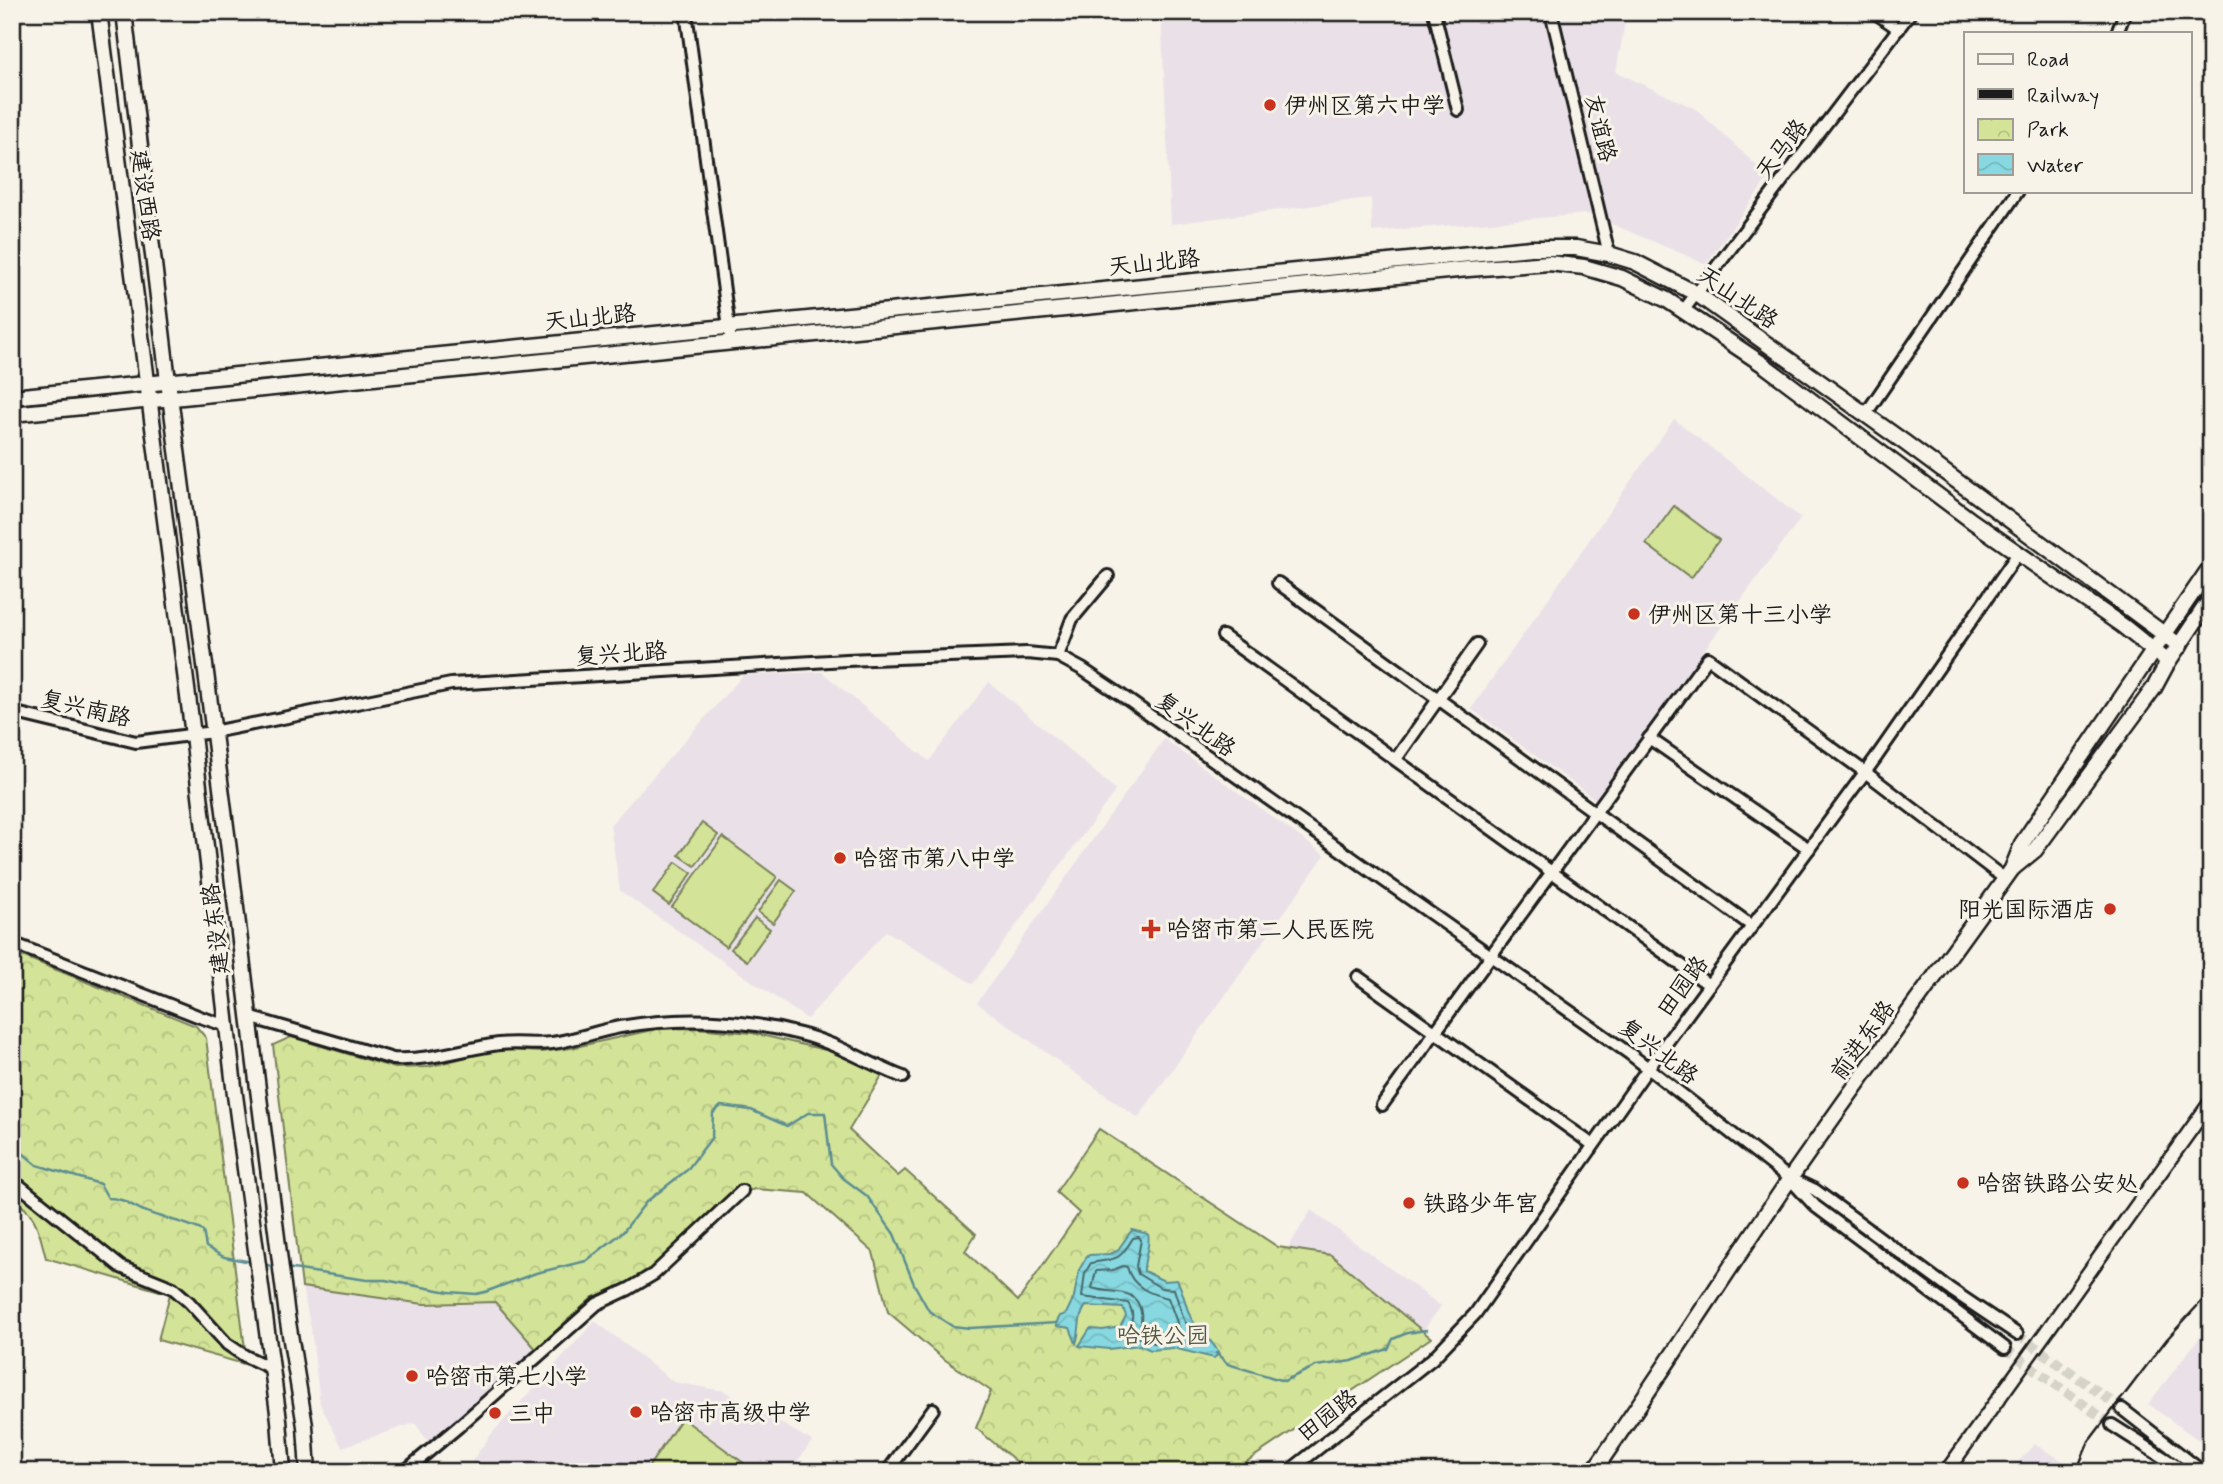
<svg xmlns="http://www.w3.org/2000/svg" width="2223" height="1484" font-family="Mynerve,'LXGW WenKai TC',sans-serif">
<defs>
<pattern id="park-crowns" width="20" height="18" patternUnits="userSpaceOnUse" patternTransform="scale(1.75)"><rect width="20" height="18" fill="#d3e498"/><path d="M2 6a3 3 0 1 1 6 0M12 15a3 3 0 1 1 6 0" fill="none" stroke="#b5c382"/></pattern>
<pattern id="water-waves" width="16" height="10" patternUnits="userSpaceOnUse" patternTransform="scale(1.75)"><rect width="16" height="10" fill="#87d8e0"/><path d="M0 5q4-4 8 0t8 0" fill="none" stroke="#74b9c0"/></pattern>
</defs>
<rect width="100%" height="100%" fill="#f7f3e8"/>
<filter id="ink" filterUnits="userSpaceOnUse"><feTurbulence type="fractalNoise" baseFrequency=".0143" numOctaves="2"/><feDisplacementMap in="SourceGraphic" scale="14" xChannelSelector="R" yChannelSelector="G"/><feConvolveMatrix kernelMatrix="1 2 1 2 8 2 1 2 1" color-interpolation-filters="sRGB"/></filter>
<g filter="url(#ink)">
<g fill="#eae1e8">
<path d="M 1161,12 L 1627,12 L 1616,72 L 1696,109 L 1769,177 L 1706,264 L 1588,214 L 1372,232 L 1371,198 L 1171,224 Z"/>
<path d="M 1674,419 L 1801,518 L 1595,799 L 1471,709 Z"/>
<path d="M 822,672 L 929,761 L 989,682 L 1116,790 L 973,984 L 886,931 L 807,1019 L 620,891 L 610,825 L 743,675 Z"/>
<path d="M 1164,739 L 1325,855 L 1138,1118 L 977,1003 Z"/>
<path d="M 1311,1210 L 1441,1306 L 1423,1331 L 1331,1255 L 1288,1248 Z"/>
<path d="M 302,1287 L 424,1304 L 495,1302 L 536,1349 L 431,1446 L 415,1423 L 342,1447 L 320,1404 L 311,1328 Z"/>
<path d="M 595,1321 L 674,1382 L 724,1391 L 812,1441 L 790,1472 L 471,1472 L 469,1465 L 493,1432 Z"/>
<path d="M 2211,1323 L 2211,1449 L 2148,1404 Z"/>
<path d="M 2034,1444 L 2082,1472 L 2010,1472 Z"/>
</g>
<g fill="url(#park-crowns)" stroke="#78805a" stroke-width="2">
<path d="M 12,952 L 196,1026 L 206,1038 L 247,1365 L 158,1340 L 170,1294 L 46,1258 C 39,1233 38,1213 12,1199 Z"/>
<path d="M 695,1028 L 752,1033 L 834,1052 L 883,1074 L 849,1130 L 898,1176 L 905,1170 L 976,1234 L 965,1251 L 1018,1301 L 1079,1213 L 1056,1192 L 1099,1129 L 1278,1247 L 1331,1255 L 1431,1338 L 1243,1464 L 1239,1472 L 1029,1472 L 976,1428 L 991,1391 L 941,1357 L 888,1312 L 873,1252 L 807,1193 L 755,1189 L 728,1196 L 650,1269 L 632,1281 L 593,1297 L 536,1349 L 495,1302 L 424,1304 L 302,1287 L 273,1045 L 291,1037 L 395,1068 L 428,1067 L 486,1052 L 510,1050 L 541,1052 L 571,1048 L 656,1029 Z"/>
</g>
<g fill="#d3e498" stroke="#78805a" stroke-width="2">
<path d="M 1674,506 L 1719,540 L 1691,578 L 1646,544 Z"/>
<path d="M 702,823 L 718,835 L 695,866 L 679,855 Z"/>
<path d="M 723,837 L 777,877 L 726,947 L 672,907 Z"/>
<path d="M 676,862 L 692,873 L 669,905 L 653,893 Z"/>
<path d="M 781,880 L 796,891 L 773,923 L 758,912 Z"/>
<path d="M 755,918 L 770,929 L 747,961 L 731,949 Z"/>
<path d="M 682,1418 L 756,1472 L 645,1472 Z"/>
</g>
<path fill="url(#water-waves)" stroke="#5c8d92" stroke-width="2" d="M 1132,1230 L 1148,1234 C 1151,1246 1143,1259 1144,1271 L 1164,1281 L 1177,1280 C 1184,1292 1185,1306 1191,1318 C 1198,1331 1215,1342 1219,1354 L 1214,1358 L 1173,1348 L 1151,1350 L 1139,1345 L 1109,1349 L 1079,1346 L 1090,1329 L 1103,1330 L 1120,1327 L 1126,1316 L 1123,1308 L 1086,1306 C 1077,1317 1081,1331 1076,1343 L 1070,1328 L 1057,1326 L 1056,1323 L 1060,1316 L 1066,1314 L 1074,1297 L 1079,1270 L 1086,1258 L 1089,1255 L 1110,1254 L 1117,1251 Z"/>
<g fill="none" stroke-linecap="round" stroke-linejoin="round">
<g stroke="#47676a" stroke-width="2">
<path d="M 1133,1238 L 1139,1237 L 1141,1240 L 1136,1266 L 1138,1274 L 1161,1288 L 1174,1289 L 1184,1320 L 1199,1341 L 1197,1346 L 1174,1341 L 1154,1343 L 1141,1338 L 1125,1338 L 1123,1334 C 1132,1323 1136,1316 1128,1303 L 1082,1297 L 1085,1273 L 1091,1263 C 1116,1258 1118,1263 1133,1238 Z"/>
<path d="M 1123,1266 L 1127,1267 C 1132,1287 1150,1294 1168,1298 L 1179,1328 L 1178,1332 L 1155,1334 L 1142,1329 C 1140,1324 1142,1318 1141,1312 C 1136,1285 1111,1295 1092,1288 L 1096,1271 L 1113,1270 Z"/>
</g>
<g stroke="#5c8d92" stroke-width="2.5">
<path d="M 12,1144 L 37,1165 L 100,1184 L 108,1198 C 124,1198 130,1205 144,1211 C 164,1219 184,1221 203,1231 L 206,1247 L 224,1257 L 252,1262"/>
<path d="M 262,1264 L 276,1267"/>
<path d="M 286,1268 L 367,1280 L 385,1280 L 449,1292 L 476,1294 L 485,1292 L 536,1273 L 586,1261 L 623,1232 L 646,1202 L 687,1170 L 712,1137 L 713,1113 L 721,1106 L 751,1110 L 787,1126 L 808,1113 L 825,1113 L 831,1164 L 843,1178 L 867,1196 L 894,1234 L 914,1284 L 929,1311 L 952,1326 L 970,1328 L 1057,1323"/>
<path d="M 1216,1353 L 1228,1364 L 1284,1381 L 1316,1366 L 1352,1361 L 1388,1349 L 1393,1339 L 1407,1333 L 1426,1330"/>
</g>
<g stroke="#d6d3c9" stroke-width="10" stroke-dasharray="10 5" stroke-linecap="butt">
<path d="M 2017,1334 L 2122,1409"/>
<path d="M 2005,1348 L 2112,1425"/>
</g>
<defs>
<g id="minor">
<path d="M 686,12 L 731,342"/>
<path d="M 1434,12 L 1458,110"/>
<path d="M 1551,12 L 1609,254"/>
<path d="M 1874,12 L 1899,29"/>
<path d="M 2117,33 L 2125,13"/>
<path d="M 1683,311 L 1911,12"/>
<path d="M 1865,415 L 2018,191"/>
<path d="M 1278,583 L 1752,926"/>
<path d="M 1223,636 L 1709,985"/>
<path d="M 1058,656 L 1072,619 L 1108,576"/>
<path d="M 12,712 L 136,742 L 213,732 L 451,684 L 846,660 L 1027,653 L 1058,656 L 1082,669 L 1121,695 L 1630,1054 L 1790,1179 L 1815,1206 L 2005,1348"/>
<path d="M 1649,738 L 1809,849"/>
<path d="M 1396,759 L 1477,644"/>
<path d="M 12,943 L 200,1017 L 227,1026"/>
<path d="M 1358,977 L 1593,1145"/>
<path d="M 249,1017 L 393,1059 C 430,1061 463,1049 499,1044 C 516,1042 535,1045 552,1043 C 575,1040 597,1031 620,1027 C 679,1016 743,1019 800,1034 C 837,1043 869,1064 903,1077"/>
<path d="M 1382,1105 L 1708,658 L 1865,772 L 2005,879"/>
<path d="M 1796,1181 L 1815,1190 L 1947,1287 L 2017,1334"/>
<path d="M 12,1183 L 20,1186 L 121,1267 L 173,1288 L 189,1302 L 227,1344 L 245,1356 L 273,1369"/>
<path d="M 2122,1409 L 2203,1472"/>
<path d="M 2112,1425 L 2186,1472"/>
<path d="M 404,1472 L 458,1427 L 597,1304 L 629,1289 L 654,1274 L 742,1191"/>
<path d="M 887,1472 L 933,1409"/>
<path d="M 1288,1472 L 1432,1359 L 1475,1314 L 1648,1068 L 1877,756 L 2019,552"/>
</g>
<g id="major">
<path d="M 99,12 L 193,735 L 235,1095 L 279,1420 L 283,1472"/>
<path d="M 124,12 L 168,381 L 227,834 L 258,1089 L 287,1316 L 305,1426 L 308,1472"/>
<path d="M 12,397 L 1531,248 L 1576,248 L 1609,254 L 1635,262 L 1697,294 L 1904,442 L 2180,646"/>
<path d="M 12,414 L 1468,269 L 1549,263 L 1584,267 L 1622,278 L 1667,300 L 1764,365 L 1972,521 L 2123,626 L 2168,662"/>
<path d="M 2013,868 L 2035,850 L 2154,688 L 2168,662 L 2211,598"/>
<path d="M 1593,1472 C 1660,1376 1723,1277 1789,1180 C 1862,1075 1938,973 2012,869 L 2023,842 L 2211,566"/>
</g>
</defs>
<use href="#minor" stroke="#1c1c1c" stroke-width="16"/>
<use href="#major" stroke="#1c1c1c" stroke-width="19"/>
<use href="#minor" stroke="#f7f3e8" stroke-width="10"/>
<use href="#major" stroke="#f7f3e8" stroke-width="14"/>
<g stroke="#1c1c1c" stroke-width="2.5">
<path d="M 1937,1472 L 2211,1089"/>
<path d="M 1955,1472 L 2211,1114"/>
<path d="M 2076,1472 L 2089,1441 L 2167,1339 L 2211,1291"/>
</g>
</g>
</g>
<g fill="#c8321e" stroke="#f7f3e8" stroke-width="2.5">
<circle cx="1270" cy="105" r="7"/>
<circle cx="1634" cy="614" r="7"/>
<circle cx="840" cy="858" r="7"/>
<circle cx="2110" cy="909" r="7"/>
<path d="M1147.5 918.5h7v7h7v7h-7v7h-7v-7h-7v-7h7z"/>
<circle cx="1963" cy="1183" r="7"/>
<circle cx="1409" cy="1203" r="7"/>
<circle cx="412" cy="1376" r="7"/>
<circle cx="636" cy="1412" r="7"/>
<circle cx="495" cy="1413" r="7"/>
</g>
<g text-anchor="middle" stroke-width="6" stroke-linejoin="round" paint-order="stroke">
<g font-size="23" fill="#1c1c1c" stroke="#f7f3e8" text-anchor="start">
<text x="1284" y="113">伊州区第六中学</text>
<text x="1648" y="622">伊州区第十三小学</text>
<text x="854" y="866">哈密市第八中学</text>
<text x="2096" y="917" text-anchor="end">阳光国际酒店</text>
<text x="1167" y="937">哈密市第二人民医院</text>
<text x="1977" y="1191">哈密铁路公安处</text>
<text x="1423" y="1211">铁路少年宫</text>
<text x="426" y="1384">哈密市第七小学</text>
<text x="650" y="1420">哈密市高级中学</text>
<text x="509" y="1421">三中</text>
</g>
<g font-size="23" fill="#1c1c1c" stroke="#f7f3e8">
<text transform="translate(1601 128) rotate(76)" y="8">友谊路</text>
<text transform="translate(1781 149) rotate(-53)" y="8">天马路</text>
<text transform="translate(146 195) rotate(82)" y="8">建设西路</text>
<text transform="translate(1154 262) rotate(-6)" y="8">天山北路</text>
<text transform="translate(1738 297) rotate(34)" y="8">天山北路</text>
<text transform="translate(590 317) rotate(-6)" y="8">天山北路</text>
<text transform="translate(621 653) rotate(-4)" y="8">复兴北路</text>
<text transform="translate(86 708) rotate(13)" y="8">复兴南路</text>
<text transform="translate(1196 724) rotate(36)" y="8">复兴北路</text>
<text transform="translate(215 929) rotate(-97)" y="8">建设东路</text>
<text transform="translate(1682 986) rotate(-54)" y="8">田园路</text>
<text transform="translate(1862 1040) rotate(-54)" y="8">前进东路</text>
<text transform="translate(1659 1051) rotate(37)" y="8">复兴北路</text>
<text transform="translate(1327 1415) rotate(-38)" y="8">田园路</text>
</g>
<g font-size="23" fill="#535841" stroke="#f7f3e8">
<text x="1163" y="1343">哈铁公园</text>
</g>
</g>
<rect width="2223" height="1484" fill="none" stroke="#f7f3e8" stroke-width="42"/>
<rect x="21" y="21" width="2181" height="1442" fill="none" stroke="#1c1c1c" stroke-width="2.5" filter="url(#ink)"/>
<rect x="1964" y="32" width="228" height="161" fill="#f7f3e8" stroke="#9f9d96" stroke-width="2"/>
<rect x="1978" y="54" width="35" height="10" fill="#f7f3e8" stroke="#9f9d96" stroke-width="2"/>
<text x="2027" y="66" font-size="21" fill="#1c1c1c">Road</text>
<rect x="1978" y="89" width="35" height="10" fill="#1c1c1c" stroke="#9f9d96" stroke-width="2"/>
<text x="2027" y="102" font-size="21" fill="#1c1c1c">Railway</text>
<rect x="1978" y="119" width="35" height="21" fill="url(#park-crowns)" stroke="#9f9d96" stroke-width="2"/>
<text x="2027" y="136" font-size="21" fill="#1c1c1c">Park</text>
<rect x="1978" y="154" width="35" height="21" fill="url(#water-waves)" stroke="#9f9d96" stroke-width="2"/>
<text x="2027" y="172" font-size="21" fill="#1c1c1c">Water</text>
</svg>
